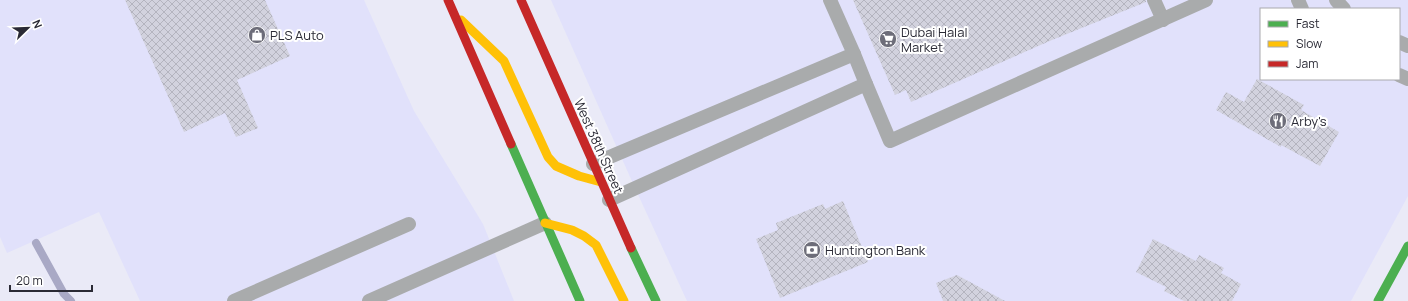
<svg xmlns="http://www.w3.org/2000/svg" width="1408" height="301" font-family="Manrope,sans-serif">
<defs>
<pattern id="building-cross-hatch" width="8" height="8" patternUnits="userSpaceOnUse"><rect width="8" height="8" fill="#d2d2de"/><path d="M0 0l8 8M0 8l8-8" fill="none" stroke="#b4b4bf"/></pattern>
</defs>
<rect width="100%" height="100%" fill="#eaeaf7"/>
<g fill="#e1e1fb" fill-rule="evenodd">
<path d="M 0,0 L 364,0 L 414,111 L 483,224 L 514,301 L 140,301 L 99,212 L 7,253 L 0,237 Z"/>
<path d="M 551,0 L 1408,0 L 1408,196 L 1351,301 L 687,301 L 635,188 ZM 1261,9 L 1399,9 L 1399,79 L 1261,79 Z"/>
</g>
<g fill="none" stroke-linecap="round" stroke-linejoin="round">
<path stroke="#a9a9c5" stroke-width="8" d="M 36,243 L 64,294 L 71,301"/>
</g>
<g fill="url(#building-cross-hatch)">
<path d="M 125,0 L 265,0 L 290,56 L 237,80 L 258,128 L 236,137 L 225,113 L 184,132 Z"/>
<path d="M 853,0 L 1146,0 L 1146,2 L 1052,40 L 911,102 L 906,90 L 895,95 Z"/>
<path d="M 1257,79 L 1304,105 L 1301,110 L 1339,132 L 1320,166 L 1281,145 L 1281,147 L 1216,110 L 1226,92 L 1244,102 Z"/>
<path d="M 843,201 L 868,262 L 780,298 L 756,239 L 778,230 L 776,223 L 823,204 L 825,209 Z"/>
<path d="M 1153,239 L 1196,261 L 1199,255 L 1224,268 L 1221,273 L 1241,284 L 1232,301 L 1184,301 L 1164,291 L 1166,287 L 1136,272 Z"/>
<path d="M 957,275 L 1005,301 L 943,301 L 936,283 Z"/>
</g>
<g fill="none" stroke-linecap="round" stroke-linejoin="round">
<g stroke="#a9abac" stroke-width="14">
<path d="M 830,0 L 854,54"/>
<path d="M 1154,0 L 1163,20"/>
<path d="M 1298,0 L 1302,9"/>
<path d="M 1336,0 L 1344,9"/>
<path d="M 1399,42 L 1408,46"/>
<path d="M 1399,75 L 1408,79"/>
<path d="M 866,84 L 890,141 L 1206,0"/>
<path d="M 593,164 L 854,54 L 866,84 L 609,200"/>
<path d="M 234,301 L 409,224"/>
<path d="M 369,301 L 545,223"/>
</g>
<g stroke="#4caf50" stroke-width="9">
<path d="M 511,144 L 580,301"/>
<path d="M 631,248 L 656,301"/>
<path d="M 1378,301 L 1408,246"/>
</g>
<g stroke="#ffc107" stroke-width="9">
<path d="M 461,20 L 504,61 L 548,157 L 556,166 L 579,176 L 601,182"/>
<path d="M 545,223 L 572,230 L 584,236 L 596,245 L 624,301"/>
</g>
<g stroke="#c62828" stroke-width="9">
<path d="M 448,0 L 511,144"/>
<path d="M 521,0 L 631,248"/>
</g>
</g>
<defs>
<symbol id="shop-disc" viewBox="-11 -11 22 22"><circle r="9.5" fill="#6d6d79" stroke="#fff"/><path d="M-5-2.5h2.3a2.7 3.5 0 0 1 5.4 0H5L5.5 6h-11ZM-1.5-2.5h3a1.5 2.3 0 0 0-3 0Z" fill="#fff"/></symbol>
<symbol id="supermarket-disc" viewBox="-11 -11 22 22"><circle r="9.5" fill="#6d6d79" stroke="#fff"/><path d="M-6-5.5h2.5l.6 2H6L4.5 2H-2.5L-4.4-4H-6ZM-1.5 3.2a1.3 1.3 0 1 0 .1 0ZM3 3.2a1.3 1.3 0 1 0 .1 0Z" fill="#fff"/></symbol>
<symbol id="restaurant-disc" viewBox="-11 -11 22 22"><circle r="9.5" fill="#6d6d79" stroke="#fff"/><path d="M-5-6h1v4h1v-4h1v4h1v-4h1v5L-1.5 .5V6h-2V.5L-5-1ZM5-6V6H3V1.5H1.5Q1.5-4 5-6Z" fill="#fff"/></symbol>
<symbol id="bank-disc" viewBox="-11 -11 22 22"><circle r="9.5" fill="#6d6d79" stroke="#fff"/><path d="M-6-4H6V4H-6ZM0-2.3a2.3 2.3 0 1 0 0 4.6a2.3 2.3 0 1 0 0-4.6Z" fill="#fff"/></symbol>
</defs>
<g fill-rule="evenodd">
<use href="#shop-disc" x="247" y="25" width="20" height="20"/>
<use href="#supermarket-disc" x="878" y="29" width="20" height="20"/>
<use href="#restaurant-disc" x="1268" y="111" width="20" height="20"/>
<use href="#bank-disc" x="802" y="240" width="20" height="20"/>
</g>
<g text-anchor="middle" stroke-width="4" stroke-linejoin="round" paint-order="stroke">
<g font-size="13" fill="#2a2a35" stroke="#fff" text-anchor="start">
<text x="901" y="37">Dubai Halal<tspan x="901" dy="15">Market</tspan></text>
<text x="270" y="40">PLS Auto</text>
<text x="1291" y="126">Arby's</text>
<text x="825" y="255">Huntington Bank</text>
</g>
<g font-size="13" fill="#2a2a35" stroke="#fff">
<text transform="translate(599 146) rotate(66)" y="5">West 38th Street</text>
</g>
</g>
<rect x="1260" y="8" width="140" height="72" fill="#ffffff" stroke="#aaaaae"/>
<rect x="1268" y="21" width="20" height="6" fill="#4caf50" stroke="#aaaaae"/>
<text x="1296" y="28" font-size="12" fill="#2a2a35">Fast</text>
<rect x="1268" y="41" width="20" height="6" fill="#ffc107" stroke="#aaaaae"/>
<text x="1296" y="48" font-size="12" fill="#2a2a35">Slow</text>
<rect x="1268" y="61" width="20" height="6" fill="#c62828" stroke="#aaaaae"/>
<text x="1296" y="68" font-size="12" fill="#2a2a35">Jam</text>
<g transform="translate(28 28) rotate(67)" stroke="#ffffff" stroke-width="3" paint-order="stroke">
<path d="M0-3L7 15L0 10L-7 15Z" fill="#2a2a35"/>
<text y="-6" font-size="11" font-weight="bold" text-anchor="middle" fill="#2a2a35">N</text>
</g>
<path d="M10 285v6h82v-6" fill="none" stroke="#2a2a35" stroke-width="2"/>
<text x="16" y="285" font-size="12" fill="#2a2a35" stroke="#ffffff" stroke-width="3" paint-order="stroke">20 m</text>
</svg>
